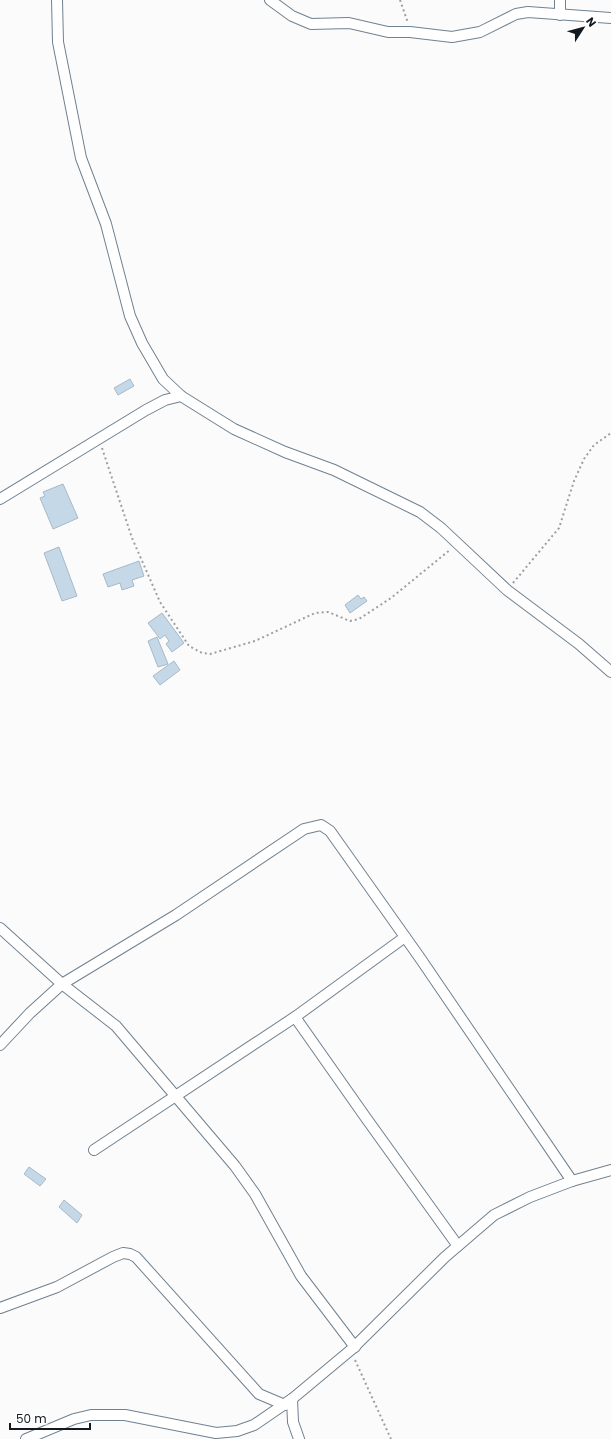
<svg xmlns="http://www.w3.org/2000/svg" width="611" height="1439" font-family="Poppins,sans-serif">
<rect width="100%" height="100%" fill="#fbfbfb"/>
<g fill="#c5d8e8" stroke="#a7b9c8">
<path d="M 130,379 L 134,386 L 118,395 L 114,388 Z"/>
<path d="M 63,484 L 78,518 L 53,529 L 40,498 L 45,496 L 43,492 Z"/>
<path d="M 59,547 L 77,596 L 62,601 L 44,553 Z"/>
<path d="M 139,561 L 144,576 L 132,580 L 134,586 L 122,590 L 120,583 L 108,587 L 103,574 Z"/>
<path d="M 358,595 L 361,599 L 364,597 L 367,601 L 350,613 L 345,605 Z"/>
<path d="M 162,613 L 184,643 L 172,652 L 166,644 L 169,641 L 165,635 L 160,639 L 148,623 Z"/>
<path d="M 157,637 L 168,664 L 158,667 L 148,641 Z"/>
<path d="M 174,661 L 180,670 L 160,685 L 153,676 Z"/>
<path d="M 29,1167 L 46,1179 L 40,1186 L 24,1174 Z"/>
<path d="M 64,1200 L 82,1215 L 77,1223 L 59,1207 Z"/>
</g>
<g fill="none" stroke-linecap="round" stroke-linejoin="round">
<defs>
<g id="minor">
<path d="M 57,0 L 58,42 L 81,158 L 106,224 L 130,316 L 142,343 L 163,379 L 181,396 L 234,429 L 285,452 L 334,470 L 420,512 L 441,528 L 507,590 L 579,644 L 611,672"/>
<path d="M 270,0 L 292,16 L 311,24 L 349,23 L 388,32 L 410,32 L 452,37 L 480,32 L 516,14 L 528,12 L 611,18"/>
<path d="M 560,15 L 560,0"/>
<path d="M 0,499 L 146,410 L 165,400 L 181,396"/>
<path d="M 0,928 L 62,984 L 116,1026 L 235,1166 L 255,1194 L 301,1276 L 355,1347"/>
<path d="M 295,1017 L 366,1118 L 458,1246"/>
<path d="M 0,1045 L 30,1013 L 62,984 L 176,915 L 304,829 L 321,825 L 330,831 L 420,958 L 572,1181"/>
<path d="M 94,1150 L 295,1017 L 405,937"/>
<path d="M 0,1308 L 57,1287 L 113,1257 L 123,1253 L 130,1254 L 136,1257 L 259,1394 L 285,1405"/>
<path d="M 292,1399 L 293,1422 L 299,1439"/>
<path d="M 26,1439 L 74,1419 L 91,1415 L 125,1415 L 216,1433 L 237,1431 L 254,1425 L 292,1399 L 352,1349 L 445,1257 L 494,1215 L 530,1197 L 572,1181 L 611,1170"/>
</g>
</defs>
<use href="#minor" stroke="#708190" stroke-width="12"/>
<g stroke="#9c9fa2" stroke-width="2" stroke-dasharray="2 3" stroke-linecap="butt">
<path d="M 400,0 L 408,23"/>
<path d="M 102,448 L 132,538 L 160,602 L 189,646 L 202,653 L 210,654 L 255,641 L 315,613 L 328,612 L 350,621 L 359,619 L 391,598 L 451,549"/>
<path d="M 513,583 L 559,528 L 574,481 L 584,459 L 594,445 L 611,433"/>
<path d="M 355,1360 L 391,1439"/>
</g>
<use href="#minor" stroke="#fff" stroke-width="10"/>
</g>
<g transform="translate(583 28) rotate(54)" stroke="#ffffff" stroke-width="3" paint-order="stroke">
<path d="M0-3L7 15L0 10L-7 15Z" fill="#12191f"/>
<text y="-6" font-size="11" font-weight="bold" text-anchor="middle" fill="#12191f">N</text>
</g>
<path d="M10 1423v6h80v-6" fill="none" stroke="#12191f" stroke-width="2"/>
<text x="16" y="1423" font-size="12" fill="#12191f" stroke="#ffffff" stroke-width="3" paint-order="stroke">50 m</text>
</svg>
